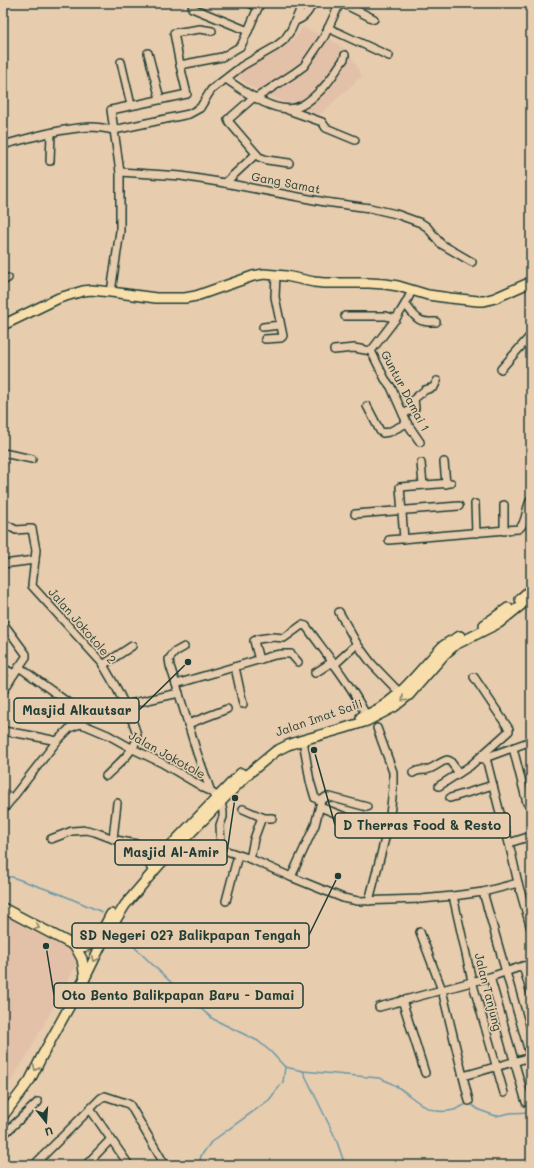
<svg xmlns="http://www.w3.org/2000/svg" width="534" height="1168" font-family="Mali,sans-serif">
<rect width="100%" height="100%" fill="#e7ccae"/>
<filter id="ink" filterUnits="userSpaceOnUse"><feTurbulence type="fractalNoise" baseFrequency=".025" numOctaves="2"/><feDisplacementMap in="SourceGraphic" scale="8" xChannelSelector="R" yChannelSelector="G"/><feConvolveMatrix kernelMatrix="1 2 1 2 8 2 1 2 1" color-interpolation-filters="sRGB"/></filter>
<g filter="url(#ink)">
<g fill="#e3c1a9">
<path d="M 302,27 L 334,41 L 349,52 L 362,76 L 318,116 L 262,93 L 248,85 L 238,77 L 247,68 L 287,45 L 299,33 Z"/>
<path d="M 3,910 L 76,949 L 78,962 L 26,1057 L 11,1081 L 3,1091 Z"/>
</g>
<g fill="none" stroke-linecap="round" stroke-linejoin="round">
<g stroke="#6899aa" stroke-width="1.5">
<path d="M 3,881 L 9,877 L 12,877 L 60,894 L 102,912"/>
<path d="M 126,926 C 130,933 127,935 129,942 L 179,990 L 213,1019 L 258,1041 L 271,1052 L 285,1067 L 283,1082 L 269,1100 L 211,1142 L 201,1156 L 199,1165"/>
<path d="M 285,1067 L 303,1071 L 379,1078 C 385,1080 390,1082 396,1086 C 416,1098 427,1117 454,1110 C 459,1108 464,1105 469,1103 L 479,1110 L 496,1116 L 510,1113 L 531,1112"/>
<path d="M 303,1071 L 336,1139 L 345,1165"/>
</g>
<defs>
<g id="minor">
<path d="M 249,3 L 258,7"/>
<path d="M 293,3 L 301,8"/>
<path d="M 192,8 L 248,31 L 260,3"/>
<path d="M 295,21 C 305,18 308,12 313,3"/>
<path d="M 328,28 L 389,56"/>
<path d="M 212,31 L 200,29 L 174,33 L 180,65 L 222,57 L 241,46 L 248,31"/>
<path d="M 148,53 L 160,99"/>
<path d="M 121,62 L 131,105"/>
<path d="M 226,79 C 244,91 272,113 295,108 C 304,106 314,97 320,91 C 330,82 336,70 344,59 L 345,55"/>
<path d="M 254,97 L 230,118 L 228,119 L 229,122 L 259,157 L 267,160 L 289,163"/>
<path d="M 256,98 L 293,74 L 304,66 L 324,37 L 339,5 L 344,4 L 374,19"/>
<path d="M 288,110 L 322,122 L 326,128 L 355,140"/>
<path d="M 3,145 C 32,137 62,128 92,127 C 99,127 107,129 114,130 L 111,110 L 187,94 L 180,65"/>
<path d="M 50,161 L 51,133"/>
<path d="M 120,172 L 181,176 L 225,183 L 325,202 L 370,208 L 396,214 L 421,223 L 427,227 L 441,244 L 472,262"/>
<path d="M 225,183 L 256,154"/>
<path d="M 3,281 L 8,278"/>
<path d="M 111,292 L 120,231 L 120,172 L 114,130 L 189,114 L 200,108 L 211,90 L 242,66 L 275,47 L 284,40 L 291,30 L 301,8 L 305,3"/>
<path d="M 406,305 C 416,318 418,323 436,322"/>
<path d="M 345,316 L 386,316 L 396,319"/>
<path d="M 263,327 L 280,325"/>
<path d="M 265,339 L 281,338 L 283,336 L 275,297 L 276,275"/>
<path d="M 334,350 L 354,348 L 371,351 C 386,331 402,314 412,290"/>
<path d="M 371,351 L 385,379 L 391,387 L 407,423 L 420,442"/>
<path d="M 501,369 L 531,335"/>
<path d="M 367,406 L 380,431 L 383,433 L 389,432 L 407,423"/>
<path d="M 403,414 L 415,408 L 414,399 L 425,390 L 434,387 L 437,381"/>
<path d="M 3,453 L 32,459"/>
<path d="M 444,462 L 446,484"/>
<path d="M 421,463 L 423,485"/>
<path d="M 475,504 L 476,533"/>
<path d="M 504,505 L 504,531"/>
<path d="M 355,514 L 459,506"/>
<path d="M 3,523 L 16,530 L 29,529 L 32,529 L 36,550 L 32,586 L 102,663 L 117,689 L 125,705 L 179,693"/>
<path d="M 404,539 L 400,487 L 451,483"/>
<path d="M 389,540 L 518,529 C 527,525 525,508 531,499"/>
<path d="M 3,564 L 35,560"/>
<path d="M 339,612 L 357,644"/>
<path d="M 3,623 L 26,654 L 26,657 L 19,667"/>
<path d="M 259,660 L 254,641 L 258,639 L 273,637 L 284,638 L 302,625 L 306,626 C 327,655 350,683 366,715"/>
<path d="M 103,665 L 132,646"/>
<path d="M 334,665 L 357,644 L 372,664 L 399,692"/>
<path d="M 235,667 L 243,704"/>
<path d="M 3,668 L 14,674"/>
<path d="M 315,673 L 332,662"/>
<path d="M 176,684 L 170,666 L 169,659 L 175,652 L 184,647"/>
<path d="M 3,692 L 14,674 L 19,667 L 77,709 L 81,714 L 84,725"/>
<path d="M 188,724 L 227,709"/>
<path d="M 3,731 L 28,735 L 57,741"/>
<path d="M 303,740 L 310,781 L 315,798 L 321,801"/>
<path d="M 513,748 L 527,803"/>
<path d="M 486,758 L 500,813 L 509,843 L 518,883 L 531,929"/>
<path d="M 482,759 L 531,741"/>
<path d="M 413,773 C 420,768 422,772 429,769 C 435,767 440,762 447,760 L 450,761 L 459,773"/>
<path d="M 106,776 C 115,767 136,750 137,737 C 137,729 129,714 125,705"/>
<path d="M 439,786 L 470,766 L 509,731 L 509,729 L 474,677"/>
<path d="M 211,792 L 197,753 L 176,684 L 275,655 L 282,654 L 291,654 L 298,662"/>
<path d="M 3,793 L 12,799"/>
<path d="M 450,798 L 493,785"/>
<path d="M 321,801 L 326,797 L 330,797 L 367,807"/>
<path d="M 320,807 L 348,818 L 357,819 L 370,824"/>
<path d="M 243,809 L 264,818 L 272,818"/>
<path d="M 3,810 L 57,741 L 70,728 L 77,725 L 82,724 L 108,735 L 133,749 L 162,763 L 211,792 L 222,800"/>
<path d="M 51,839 L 72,831 L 87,830 L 95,832 L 116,840 L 147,846 L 162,853 L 210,848 L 221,849 L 251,859 L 291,877 L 343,898 L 358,901 L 421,899 L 453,896 L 483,892 L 518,883"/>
<path d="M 113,839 L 117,803"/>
<path d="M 509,843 L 531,836"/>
<path d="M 221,849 L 220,825 L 223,817 L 223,812 L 221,802"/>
<path d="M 250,859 L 254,839 L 262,817"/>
<path d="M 291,877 L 315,825 L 321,801"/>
<path d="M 483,892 L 531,1059"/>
<path d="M 453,896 L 472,981 L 504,1093"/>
<path d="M 226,901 L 238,855"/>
<path d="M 369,901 L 389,823 L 393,789 L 393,772 L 377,728"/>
<path d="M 420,932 L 442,990 L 469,1101"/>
<path d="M 523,966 L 531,994"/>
<path d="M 490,977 L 526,1102"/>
<path d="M 402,1000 L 425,1073"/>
<path d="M 379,1007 L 490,977 L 523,966 L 531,965"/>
<path d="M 463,1076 L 531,1057"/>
<path d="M 90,1109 L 129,1165"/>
<path d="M 3,1135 L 38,1102"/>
<path d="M 34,1165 L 101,1098 L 105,1096 L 126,1103 L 130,1105 L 165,1165"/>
<path d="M 86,1165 L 111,1139"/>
</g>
<g id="major">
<path d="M 3,325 L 59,298 L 83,291 L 91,290 L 111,292 L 156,298 L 185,298 L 196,296 L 253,276 L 264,274 L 286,276 L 314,282 L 324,283 L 369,283 L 385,284 L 398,286 L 428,295 L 450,298 L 478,301 L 484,301 L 495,298 L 531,282"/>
<path d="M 520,599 L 531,589"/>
<path d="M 484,625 L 508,608"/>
<path d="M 361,717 C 397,705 418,671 443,646 L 449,642 L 460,636"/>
<path d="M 151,866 L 241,773"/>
<path d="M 3,908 L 75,946 C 95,952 103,928 111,914"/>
<path d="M 75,946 L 82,959 L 85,978"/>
<path d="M 3,1116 L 30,1080 L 42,1056 L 85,978 L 105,937 L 125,905 L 159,865 L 248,774 L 276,751 L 288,745 L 303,740 L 345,728 L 367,721 L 394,707 L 409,695 L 444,655 L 455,645 L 499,623 L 531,597"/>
</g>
</defs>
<use href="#minor" stroke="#1f3d34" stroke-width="10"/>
<use href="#major" stroke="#1f3d34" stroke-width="12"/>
<use href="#minor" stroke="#e7ccae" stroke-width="7"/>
<use href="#major" stroke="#f8deab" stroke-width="9"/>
</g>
<defs><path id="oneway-chevron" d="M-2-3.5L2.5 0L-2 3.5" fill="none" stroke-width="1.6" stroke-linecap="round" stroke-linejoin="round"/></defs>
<g stroke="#81856a">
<use href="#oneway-chevron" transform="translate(404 699) rotate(137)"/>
<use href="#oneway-chevron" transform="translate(37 927) rotate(27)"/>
<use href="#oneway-chevron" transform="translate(95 959) rotate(116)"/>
<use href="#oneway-chevron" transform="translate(36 1068) rotate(116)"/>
</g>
</g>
<g text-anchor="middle" stroke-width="3.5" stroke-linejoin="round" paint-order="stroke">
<g font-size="12" fill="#1f3d34" stroke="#e7ccae">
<text transform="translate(286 183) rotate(11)" y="4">Gang Samat</text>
<text transform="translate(405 391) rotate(62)" y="4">Guntur Damai 1</text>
<text transform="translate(82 626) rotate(49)" y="4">Jalan Jokotole 2</text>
<text transform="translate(319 718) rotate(-19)" y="4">Jalan Imat Saili</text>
<text transform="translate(167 755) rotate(29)" y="4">Jalan Jokotole</text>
<text transform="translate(488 992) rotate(76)" y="4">Jalan Tanjung</text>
</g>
</g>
<path fill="none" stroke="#1f3d34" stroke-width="1.5" d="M188 662L139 710M314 750L335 825M235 798L227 852M338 876L309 935M46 946L54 995"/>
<g fill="#1f3d34" stroke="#e7ccae" stroke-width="1.5">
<circle cx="188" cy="662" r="4"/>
<circle cx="314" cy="750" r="4"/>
<circle cx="235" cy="798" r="4"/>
<circle cx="338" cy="876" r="4"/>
<circle cx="46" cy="946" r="4"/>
</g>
<g fill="#e7ccae" stroke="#1f3d34" stroke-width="1.5">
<rect x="14" y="698" width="125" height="25" rx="4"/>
<rect x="335" y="813" width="175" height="25" rx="4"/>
<rect x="115" y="840" width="112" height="25" rx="4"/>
<rect x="72" y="923" width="237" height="25" rx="4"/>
<rect x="54" y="983" width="249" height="25" rx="4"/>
</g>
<g font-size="13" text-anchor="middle" font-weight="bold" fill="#1f3d34">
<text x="77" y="715">Masjid Alkautsar</text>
<text x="422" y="830">D Therras Food &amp; Resto</text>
<text x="171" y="857">Masjid Al-Amir</text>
<text x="190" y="940">SD Negeri 027 Balikpapan Tengah</text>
<text x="178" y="1000">Oto Bento Balikpapan Baru - Damai</text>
</g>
<rect width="534" height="1168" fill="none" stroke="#e7ccae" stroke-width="16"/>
<rect x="8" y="8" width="518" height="1152" fill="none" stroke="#1f3d34" stroke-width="1.5" filter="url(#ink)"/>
<g transform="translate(46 1122) rotate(163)" stroke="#e7ccae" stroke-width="3" paint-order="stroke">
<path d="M0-3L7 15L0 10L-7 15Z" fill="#1f3d34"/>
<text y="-6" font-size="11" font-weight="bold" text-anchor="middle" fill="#1f3d34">U</text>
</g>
</svg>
